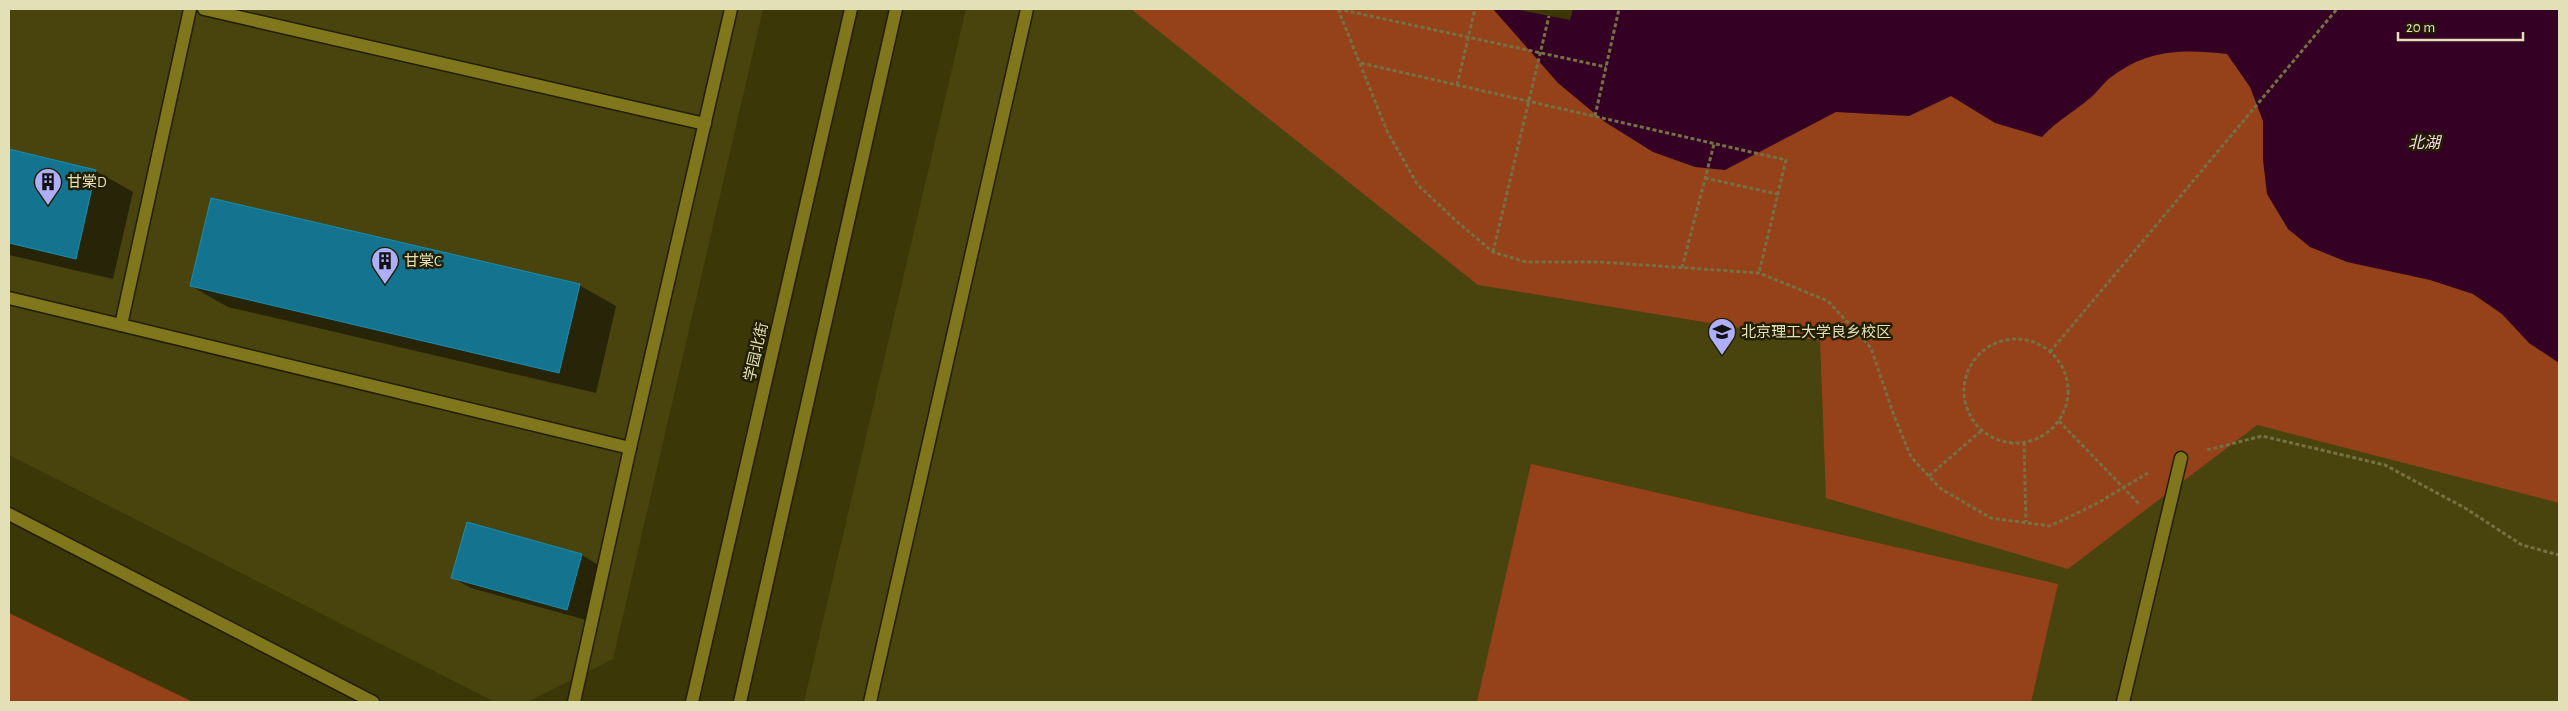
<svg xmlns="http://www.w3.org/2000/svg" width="2568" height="711" font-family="'Alegreya Sans','Noto Sans SC',sans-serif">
<rect width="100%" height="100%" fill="#3c3707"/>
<g fill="#49440e">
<path d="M 9,9 L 763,9 L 613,659 L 527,702 L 495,702 L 9,455 Z"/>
<path d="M 966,9 L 2559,9 L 2559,702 L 804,702 Z"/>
</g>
<g fill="#954119">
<path d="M 1131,9 L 2559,9 L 2559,503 L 2257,425 L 2068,569 L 1826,498 L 1820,341 L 1478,285 Z"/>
<path d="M 1531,464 L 2058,584 L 2031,702 L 1477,702 Z"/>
<path d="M 9,613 L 193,702 L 9,702 Z"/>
</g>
<path fill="#340125" d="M 1493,9 L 2559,9 L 2559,363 L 2529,343 L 2502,314 L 2473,294 L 2430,280 L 2347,262 L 2310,247 L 2288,229 L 2267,194 L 2263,160 L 2263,121 L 2250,87 L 2227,54 C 2185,49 2149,49 2114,75 C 2104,81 2098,92 2089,99 C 2072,113 2058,120 2042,137 L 1995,123 L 1951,96 L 1909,116 L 1836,112 L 1725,170 L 1695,167 L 1653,152 L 1605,122 L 1558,83 Z"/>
<path fill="#3c3707" d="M 1514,9 L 1573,9 L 1570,20 Z"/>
<g fill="#0007">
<path d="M 9,150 L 96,171 L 133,192 L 113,279 L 9,255 Z"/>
<path d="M 579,285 L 616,306 L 596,393 L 228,307 L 191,286 Z"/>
<path d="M 467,524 L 582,555 L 600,566 L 586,620 L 471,588 L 453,578 Z"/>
</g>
<g fill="#14748f" stroke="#188eaf">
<path d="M 9,149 L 96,170 L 76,259 L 9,243 Z"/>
<path d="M 211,198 L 580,284 L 559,373 L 190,286 Z"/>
<path d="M 467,522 L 582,554 L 567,610 L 451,578 Z"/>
</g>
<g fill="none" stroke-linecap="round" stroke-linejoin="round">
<defs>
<g id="service">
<path d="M 692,702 L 851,9"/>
<path d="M 740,702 L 896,9"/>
</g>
<g id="minor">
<path d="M 204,9 L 705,124"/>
<path d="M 9,298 L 630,448"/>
<path d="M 121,325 L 190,9"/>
<path d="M 9,514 L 373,702"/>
<path d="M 574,702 L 630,448 L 731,9"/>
<path d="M 870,702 L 1027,9"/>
<path d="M 2123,702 L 2181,458"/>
</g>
</defs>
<use href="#service" stroke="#211e04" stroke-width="15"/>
<use href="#minor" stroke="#211e04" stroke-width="15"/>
<g stroke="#757143" stroke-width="3" stroke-dasharray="4 2.5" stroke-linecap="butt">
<path d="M 1338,9 L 1387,131 L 1417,184 L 1455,220 L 1493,252 L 1526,262 L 1601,262 L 1759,273 L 1828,301 L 1871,348 L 1893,413 L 1911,457 L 1941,489 L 1991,518 L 2050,526 L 2094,505 L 2148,473"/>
<path d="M 1338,9 L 1606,67"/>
<path d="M 1361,63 L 1786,160 L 1759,273"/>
<path d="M 1457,85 L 1475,9"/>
<path d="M 1595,116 L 1619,9"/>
<path d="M 1705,178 L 1777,194"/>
<path d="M 1493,252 L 1549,16"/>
<path d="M 1682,268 L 1714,144"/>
<circle cx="2016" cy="391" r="52"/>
<path d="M 2050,352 L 2337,9"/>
<path d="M 2059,421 L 2140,505"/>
<path d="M 2024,442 L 2026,522"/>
<path d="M 2207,450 L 2262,436 L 2385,465 L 2465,508 L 2522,545 L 2559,555"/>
<path d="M 1929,476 L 1982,430"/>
</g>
<use href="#service" stroke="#80771d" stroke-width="12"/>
<use href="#minor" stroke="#80771d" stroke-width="12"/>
</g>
<defs>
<symbol id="building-pin" viewBox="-11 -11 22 30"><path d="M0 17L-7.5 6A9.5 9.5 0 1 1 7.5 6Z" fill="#aeaefb" stroke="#221e00"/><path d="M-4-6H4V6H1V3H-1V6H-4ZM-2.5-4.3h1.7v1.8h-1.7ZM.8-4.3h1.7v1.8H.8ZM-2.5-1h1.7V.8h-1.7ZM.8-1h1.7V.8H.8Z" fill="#111"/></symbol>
<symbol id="university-pin" viewBox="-11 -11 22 30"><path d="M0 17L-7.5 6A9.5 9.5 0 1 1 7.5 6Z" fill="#aeaefb" stroke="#221e00"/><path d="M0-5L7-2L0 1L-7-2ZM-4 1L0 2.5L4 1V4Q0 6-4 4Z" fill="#111"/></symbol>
</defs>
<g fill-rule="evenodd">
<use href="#building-pin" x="32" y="166" width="32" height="43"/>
<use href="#building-pin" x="369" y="245" width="32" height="43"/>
<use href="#university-pin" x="1706" y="316" width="32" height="43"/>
</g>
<g text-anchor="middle" stroke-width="5" stroke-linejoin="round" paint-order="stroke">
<g font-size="15" fill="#e3e0b7" stroke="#221e00" text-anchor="start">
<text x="67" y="187">甘棠D</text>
<text x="404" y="266">甘棠C</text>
<text x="1741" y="337">北京理工大学良乡校区</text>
</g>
<g font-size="15" fill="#e3e0b7" stroke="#221e00">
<text transform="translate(756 352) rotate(-77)" y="5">学园北街</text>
</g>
<g font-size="16" font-style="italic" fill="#f7dbea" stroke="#221e00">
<text x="2424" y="148">北湖</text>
</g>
</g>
<rect width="2568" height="711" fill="none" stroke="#e3e0b7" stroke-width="20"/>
<path d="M2398 32v8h125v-8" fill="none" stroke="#e3e0b7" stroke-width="2.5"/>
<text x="2406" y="32" font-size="15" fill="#e3e0b7" stroke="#221e00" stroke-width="4" paint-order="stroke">20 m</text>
</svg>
